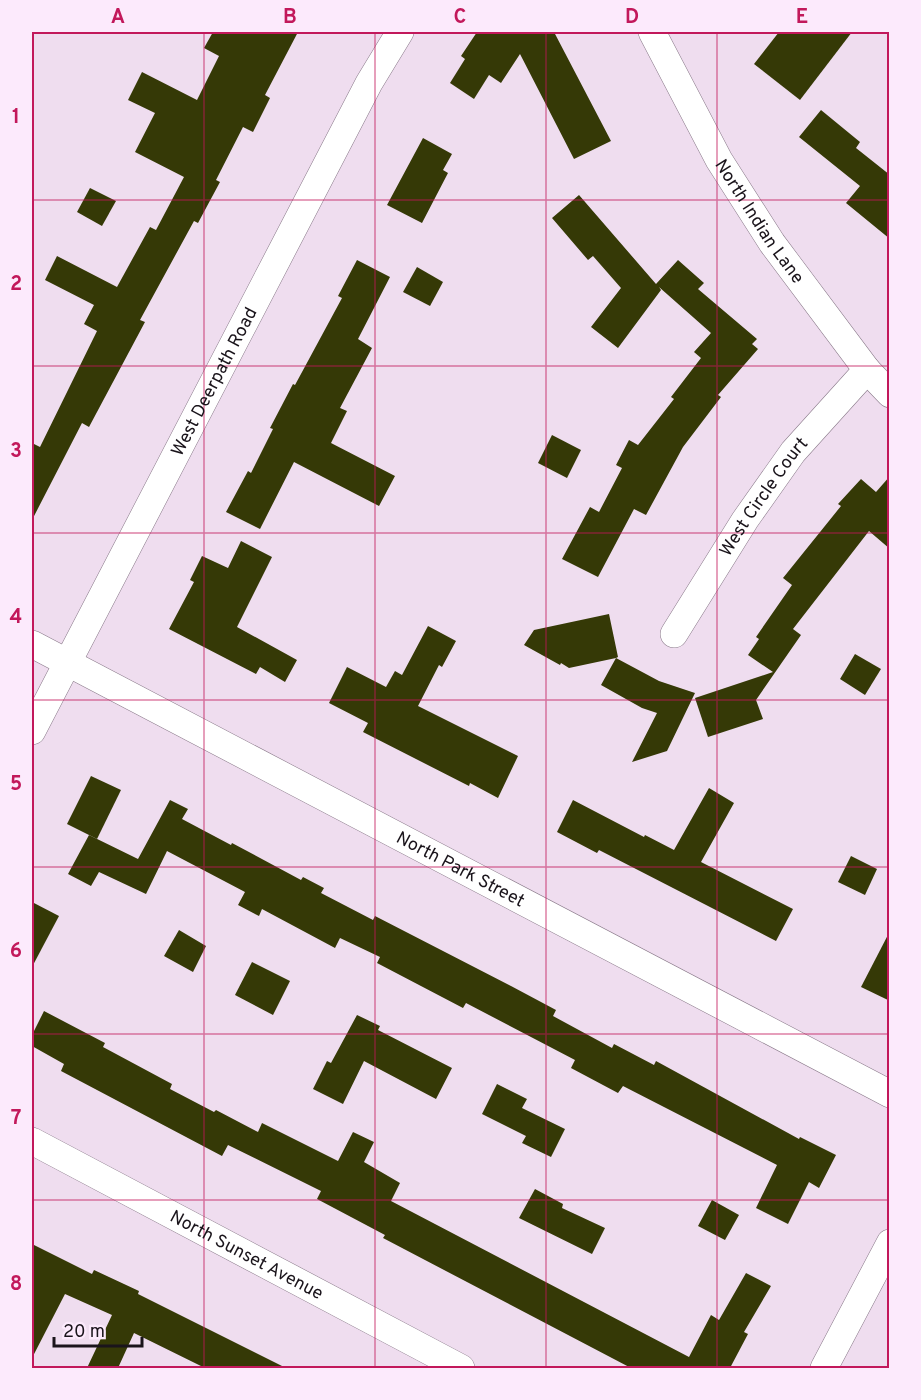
<svg xmlns="http://www.w3.org/2000/svg" width="921" height="1400" font-family="Overpass,sans-serif">
<rect width="100%" height="100%" fill="#efddef"/>
<g fill="#353906">
<path d="M 213,32 L 298,32 L 265,95 L 270,98 L 253,132 L 243,127 L 216,180 L 220,182 L 198,223 L 194,221 L 140,320 L 145,322 L 89,427 L 82,423 L 32,520 L 32,443 L 40,447 L 97,331 L 84,324 L 94,305 L 45,280 L 57,256 L 117,287 L 150,227 L 156,230 L 184,177 L 135,152 L 155,113 L 128,100 L 142,72 L 197,100 L 219,56 L 204,48 Z"/>
<path d="M 477,32 L 554,32 L 611,141 L 574,159 L 520,54 L 501,83 L 489,75 L 474,99 L 450,83 L 465,59 L 461,56 Z"/>
<path d="M 779,32 L 852,32 L 800,100 L 754,64 Z"/>
<path d="M 821,110 L 860,142 L 856,148 L 890,175 L 890,239 L 846,203 L 860,186 L 799,137 Z"/>
<path d="M 423,138 L 452,154 L 443,170 L 448,173 L 422,223 L 387,205 Z"/>
<path d="M 90,188 L 116,201 L 102,226 L 77,212 Z"/>
<path d="M 579,195 L 656,284 L 678,260 L 704,283 L 698,289 L 757,339 L 752,344 L 758,349 L 718,395 L 721,397 L 683,447 L 646,515 L 634,509 L 598,577 L 562,559 L 590,507 L 599,512 L 622,468 L 616,465 L 629,440 L 638,445 L 674,399 L 671,397 L 701,358 L 694,352 L 711,333 L 659,287 L 661,290 L 618,348 L 591,327 L 621,288 L 593,256 L 588,260 L 552,218 Z"/>
<path d="M 357,260 L 390,277 L 358,339 L 372,348 L 340,408 L 347,411 L 331,443 L 395,476 L 379,506 L 294,462 L 260,529 L 226,512 L 248,471 L 251,473 L 273,429 L 270,428 L 293,384 L 295,385 L 342,298 L 338,296 Z"/>
<path d="M 417,267 L 443,282 L 430,306 L 403,292 Z"/>
<path d="M 552,435 L 581,450 L 567,478 L 538,463 Z"/>
<path d="M 890,476 L 890,549 L 869,531 L 793,629 L 801,635 L 756,700 L 763,719 L 708,737 L 695,698 L 773,672 L 748,655 L 759,639 L 756,637 L 792,585 L 783,578 L 841,506 L 838,504 L 861,479 L 876,492 Z"/>
<path d="M 241,541 L 272,557 L 237,627 L 297,660 L 285,682 L 260,667 L 256,674 L 169,629 L 194,582 L 190,580 L 202,556 L 228,568 Z"/>
<path d="M 609,614 L 618,657 L 616,658 L 659,681 L 695,693 L 667,751 L 632,762 L 657,713 L 642,708 L 601,685 L 616,658 L 569,668 L 561,663 L 560,665 L 524,645 L 534,630 Z"/>
<path d="M 428,626 L 456,641 L 442,667 L 439,665 L 418,706 L 518,756 L 498,798 L 470,783 L 469,786 L 363,732 L 368,723 L 329,703 L 347,667 L 386,687 L 395,671 L 402,675 Z"/>
<path d="M 855,654 L 881,669 L 865,695 L 840,679 Z"/>
<path d="M 91,776 L 121,790 L 97,839 L 67,824 Z"/>
<path d="M 709,788 L 734,803 L 701,862 L 793,909 L 776,941 L 599,850 L 597,853 L 557,832 L 573,800 L 644,837 L 645,835 L 674,850 Z"/>
<path d="M 170,800 L 188,809 L 182,819 L 231,845 L 232,843 L 301,880 L 303,877 L 324,888 L 321,893 L 373,920 L 375,916 L 511,986 L 556,1010 L 553,1016 L 612,1048 L 614,1044 L 654,1065 L 656,1061 L 799,1139 L 800,1137 L 836,1155 L 819,1188 L 809,1182 L 788,1224 L 756,1208 L 777,1165 L 623,1086 L 618,1093 L 571,1068 L 575,1060 L 466,1003 L 463,1008 L 377,963 L 380,957 L 340,938 L 335,948 L 262,909 L 259,916 L 238,905 L 245,892 L 167,851 L 146,894 L 99,872 L 91,886 L 68,874 L 89,835 L 138,859 Z"/>
<path d="M 851,856 L 877,869 L 865,895 L 838,882 Z"/>
<path d="M 32,902 L 59,916 L 32,967 Z"/>
<path d="M 179,930 L 206,946 L 193,972 L 164,956 Z"/>
<path d="M 890,931 L 890,1001 L 861,987 Z"/>
<path d="M 252,962 L 290,981 L 273,1015 L 235,995 Z"/>
<path d="M 44,1011 L 105,1043 L 103,1047 L 172,1084 L 170,1089 L 214,1112 L 216,1110 L 258,1132 L 262,1123 L 338,1161 L 353,1132 L 374,1142 L 364,1162 L 400,1183 L 391,1201 L 689,1357 L 711,1315 L 719,1320 L 746,1273 L 771,1286 L 744,1332 L 748,1334 L 730,1368 L 631,1368 L 383,1238 L 385,1235 L 317,1199 L 321,1191 L 228,1145 L 222,1156 L 61,1071 L 64,1064 L 32,1046 L 32,1035 Z"/>
<path d="M 357,1015 L 380,1026 L 378,1030 L 452,1068 L 436,1099 L 364,1061 L 343,1104 L 313,1089 L 327,1061 L 331,1063 Z"/>
<path d="M 497,1084 L 527,1099 L 522,1108 L 565,1129 L 551,1157 L 522,1143 L 526,1136 L 482,1114 Z"/>
<path d="M 535,1189 L 563,1204 L 562,1208 L 605,1228 L 592,1254 L 519,1218 Z"/>
<path d="M 712,1200 L 739,1215 L 725,1240 L 698,1226 Z"/>
<path d="M 32,1244 L 92,1274 L 94,1270 L 139,1291 L 138,1294 L 286,1368 L 205,1368 L 134,1333 L 118,1368 L 87,1368 L 112,1315 L 65,1294 L 32,1358 Z"/>
</g>
<g fill="none" stroke-linecap="round" stroke-linejoin="round">
<defs>
<g id="street">
<path id="s1" d="M 652,32 L 719,160 L 772,243 L 867,370 L 890,394"/>
<path id="s2" d="M 674,634 L 745,520 L 793,452 L 867,370"/>
<path id="s3" d="M 32,644 L 890,1094"/>
<path id="s4" d="M 32,731 L 369,83 L 400,32"/>
<path id="s5" d="M 32,1141 L 461,1368"/>
<path d="M 824,1368 L 890,1243"/>
</g>
</defs>
<use href="#street" stroke="#897989" stroke-width="28"/>
<use href="#street" stroke="#fff" stroke-width="27"/>
</g>
<path fill="none" stroke="#c2185b" stroke-width="1.5" stroke-opacity="0.55" d="M 204,32 L 204,1368M 375,32 L 375,1368M 546,32 L 546,1368M 717,32 L 717,1368M 32,200 L 890,200M 32,366 L 890,366M 32,533 L 890,533M 32,700 L 890,700M 32,867 L 890,867M 32,1034 L 890,1034M 32,1200 L 890,1200"/>
<g text-anchor="middle" stroke-width="6" stroke-linejoin="round" paint-order="stroke">
<g font-size="18" fill="#1a141b" stroke="#fceafc">
<text dy="6" stroke="none"><textPath href="#s1" startOffset="218">North Indian Lane</textPath></text>
<text dy="6" stroke="none"><textPath href="#s4" startOffset="394">West Deerpath Road</textPath></text>
<text dy="6" stroke="none"><textPath href="#s2" startOffset="164">West Circle Court</textPath></text>
<text dy="6" stroke="none"><textPath href="#s3" startOffset="484">North Park Street</textPath></text>
<text dy="6" stroke="none"><textPath href="#s5" startOffset="243">North Sunset Avenue</textPath></text>
</g>
</g>
<rect width="921" height="1400" fill="none" stroke="#fceafc" stroke-width="66"/>
<path d="M54 1337v9h88v-9" fill="none" stroke="#1a141b" stroke-width="3"/>
<text x="63" y="1337" font-size="18" fill="#1a141b" stroke="#fceafc" stroke-width="4.5" paint-order="stroke">20 m</text>
<rect x="33" y="33" width="855" height="1334" fill="none" stroke="#c2185b" stroke-width="2"/>
<g font-size="20" text-anchor="middle" font-weight="bold" fill="#c2185b">
<text x="118" y="23">A</text>
<text x="290" y="23">B</text>
<text x="460" y="23">C</text>
<text x="632" y="23">D</text>
<text x="802" y="23">E</text>
<text x="16" y="123">1</text>
<text x="16" y="290">2</text>
<text x="16" y="457">3</text>
<text x="16" y="623">4</text>
<text x="16" y="790">5</text>
<text x="16" y="957">6</text>
<text x="16" y="1124">7</text>
<text x="16" y="1290">8</text>
</g>
</svg>
